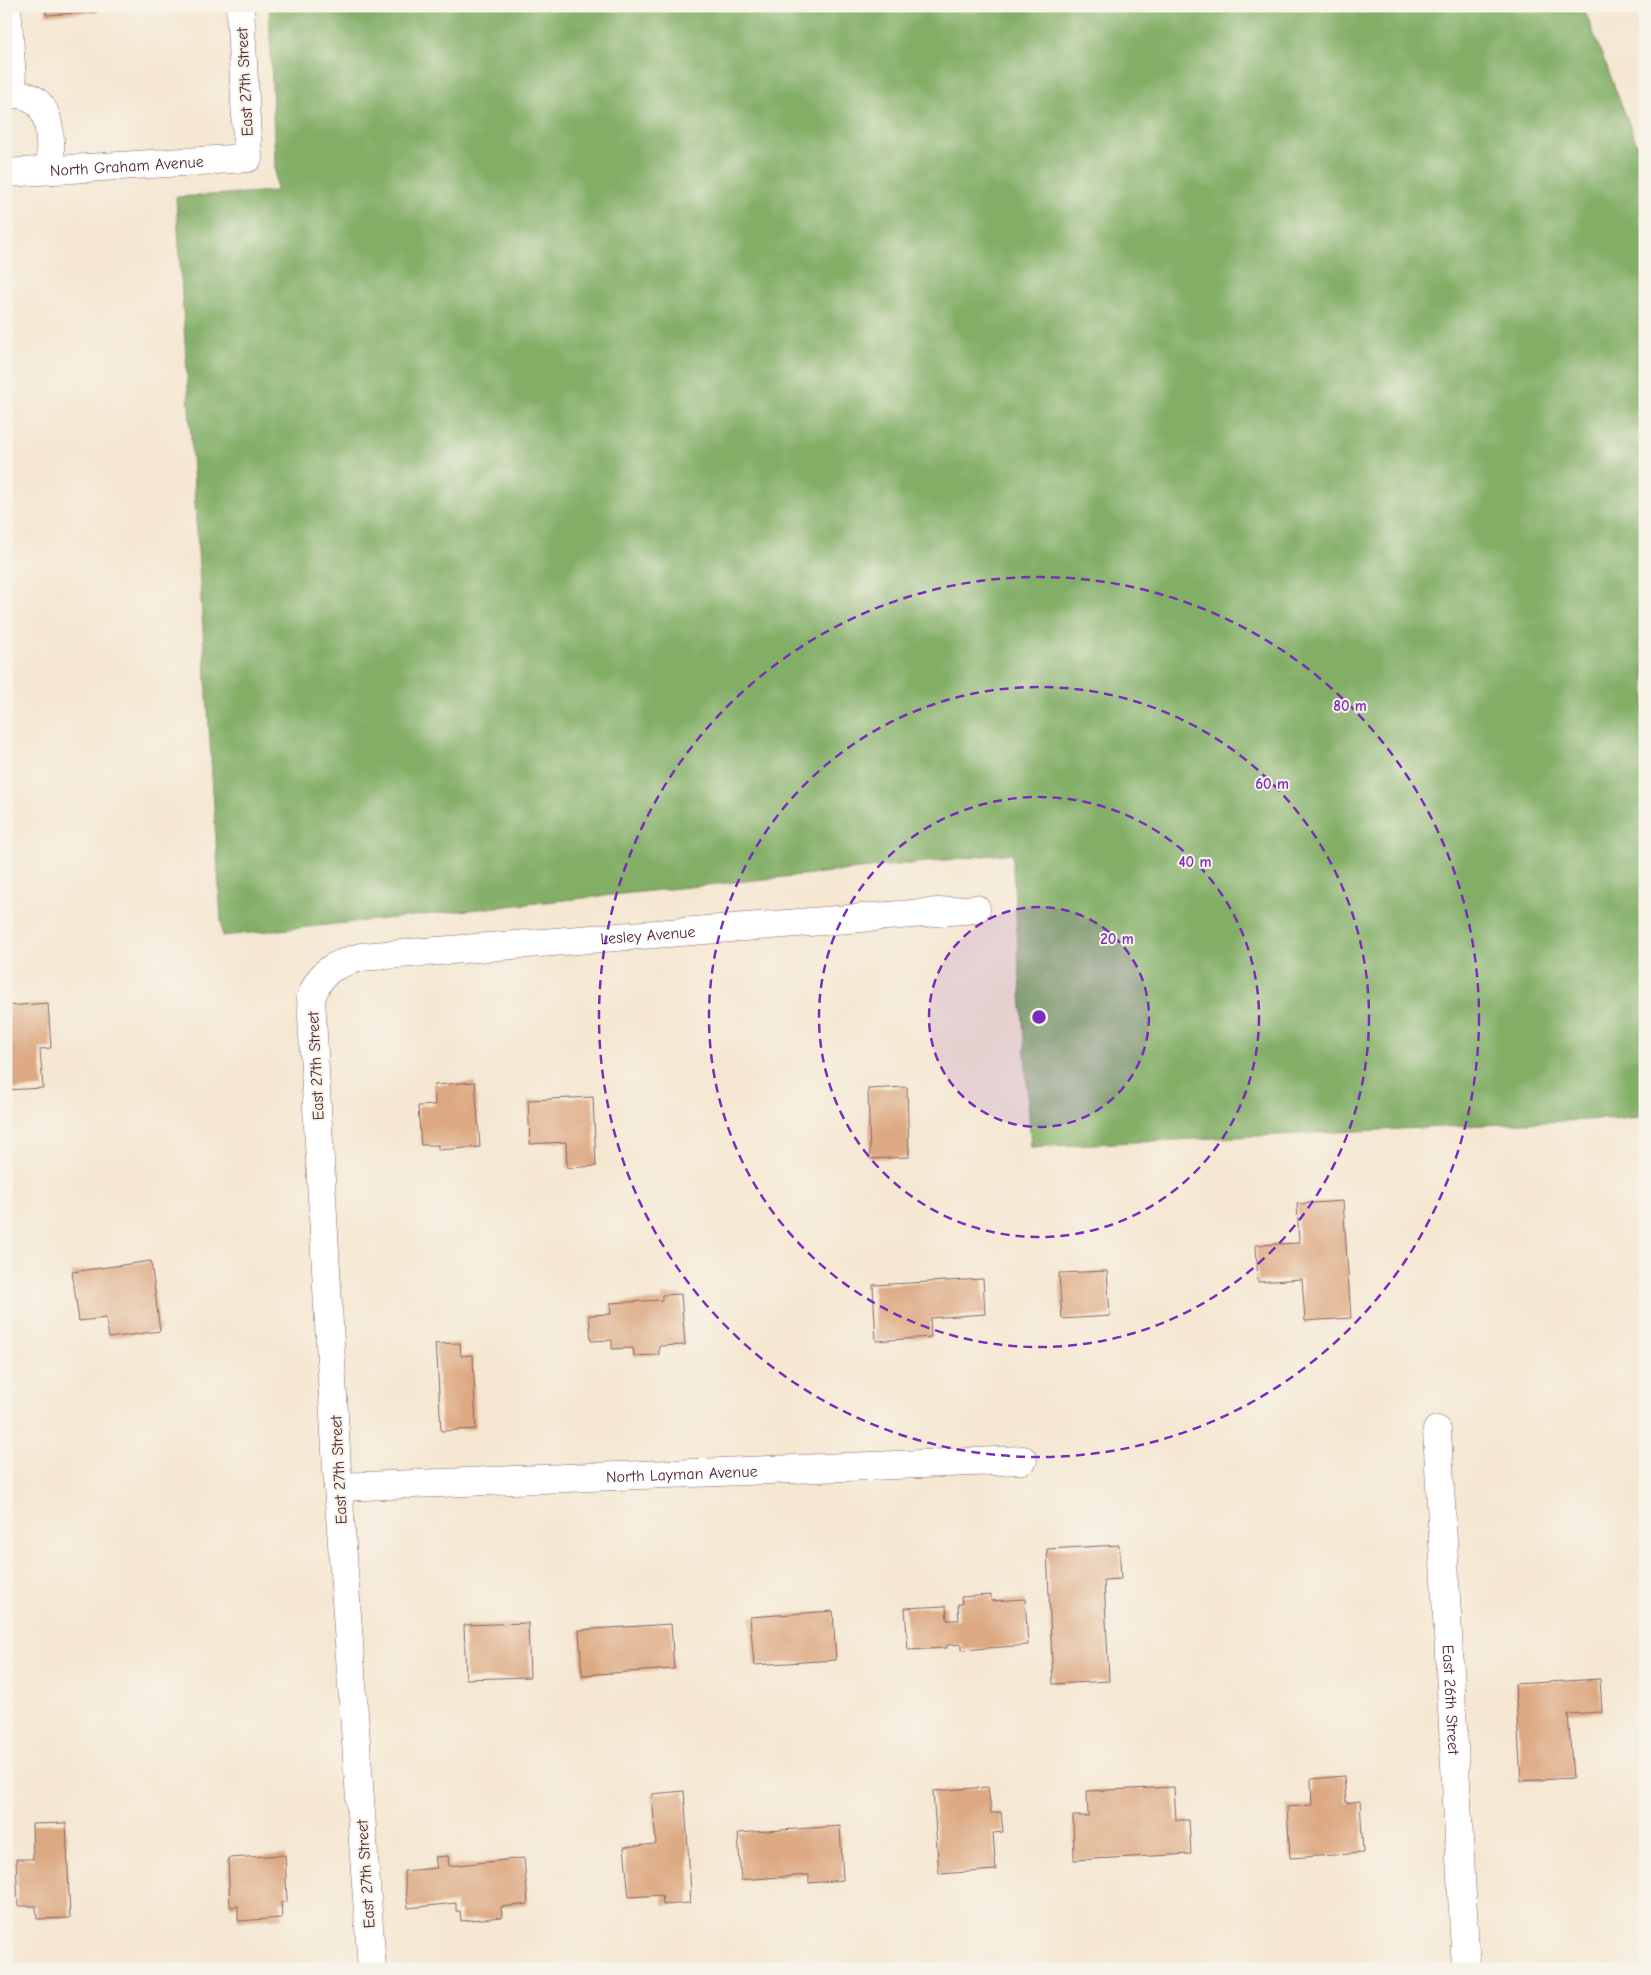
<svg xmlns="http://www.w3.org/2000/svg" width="1651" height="1975" font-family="'Comic Neue',sans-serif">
<rect width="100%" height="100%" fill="#f7f3e8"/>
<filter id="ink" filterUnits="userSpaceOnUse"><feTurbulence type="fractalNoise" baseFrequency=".02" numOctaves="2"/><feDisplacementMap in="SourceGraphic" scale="10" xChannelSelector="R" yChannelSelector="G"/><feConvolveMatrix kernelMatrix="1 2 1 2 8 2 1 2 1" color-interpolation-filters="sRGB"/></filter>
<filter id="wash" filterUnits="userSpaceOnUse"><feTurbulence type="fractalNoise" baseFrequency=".0096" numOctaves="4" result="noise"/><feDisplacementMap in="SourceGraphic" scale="20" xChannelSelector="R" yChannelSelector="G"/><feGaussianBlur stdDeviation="1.12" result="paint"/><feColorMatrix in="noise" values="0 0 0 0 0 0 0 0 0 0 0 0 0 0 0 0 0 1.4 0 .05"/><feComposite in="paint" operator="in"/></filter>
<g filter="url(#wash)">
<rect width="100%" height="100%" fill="#f5e7d2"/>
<path fill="#82ae66" stroke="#666648" d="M 269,6 L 1583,6 L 1645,165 L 1645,1117 L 1031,1147 L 1012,853 L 222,936 L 176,197 L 276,191 Z"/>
<g id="blocks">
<g fill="#dda982">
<path d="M 46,6 L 96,6 L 97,12 L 46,15 Z"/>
<path d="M 48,1003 L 51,1048 L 40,1049 L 43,1088 L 6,1090 L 6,1006 Z"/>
<path d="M 475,1082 L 480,1147 L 438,1150 L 438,1145 L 421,1145 L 418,1106 L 435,1105 L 434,1085 Z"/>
<path d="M 907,1087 L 909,1157 L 870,1159 L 868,1089 Z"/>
<path d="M 593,1097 L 596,1166 L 567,1168 L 566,1142 L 530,1144 L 528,1100 Z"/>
<path d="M 1343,1201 L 1351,1318 L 1305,1321 L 1302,1279 L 1258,1282 L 1256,1245 L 1299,1243 L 1297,1204 Z"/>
<path d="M 151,1261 L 160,1331 L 109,1338 L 106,1318 L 79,1321 L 72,1272 Z"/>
<path d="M 1107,1271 L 1110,1316 L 1062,1319 L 1059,1273 Z"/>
<path d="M 983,1279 L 985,1314 L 930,1318 L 931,1337 L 876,1341 L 873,1285 Z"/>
<path d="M 681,1294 L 685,1345 L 659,1346 L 659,1355 L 634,1356 L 633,1348 L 612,1349 L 612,1340 L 591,1341 L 589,1315 L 611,1314 L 610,1303 L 662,1300 L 662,1295 Z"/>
<path d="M 460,1343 L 461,1356 L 473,1355 L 476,1429 L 441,1431 L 437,1356 L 436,1356 L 435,1344 Z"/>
<path d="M 1119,1545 L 1121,1579 L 1104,1580 L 1109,1681 L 1053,1684 L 1047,1549 Z"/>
<path d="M 991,1595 L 991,1601 L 1025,1599 L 1028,1645 L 962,1650 L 962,1644 L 947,1645 L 947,1648 L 908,1650 L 905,1608 L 946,1606 L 947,1620 L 959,1620 L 958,1604 L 962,1604 L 961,1597 Z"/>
<path d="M 833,1611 L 836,1660 L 754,1665 L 750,1617 Z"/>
<path d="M 528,1623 L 530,1677 L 466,1679 L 464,1625 Z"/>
<path d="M 671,1624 L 674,1669 L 582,1675 L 579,1630 Z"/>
<path d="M 1600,1679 L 1602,1712 L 1568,1714 L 1573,1778 L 1521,1781 L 1515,1684 Z"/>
<path d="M 1344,1776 L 1346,1803 L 1360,1801 L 1363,1853 L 1290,1858 L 1287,1807 L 1312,1805 L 1311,1779 Z"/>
<path d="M 988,1787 L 991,1813 L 1001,1812 L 1003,1832 L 993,1833 L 996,1870 L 939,1874 L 933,1791 Z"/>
<path d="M 1174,1787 L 1176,1820 L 1189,1820 L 1191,1854 L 1074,1860 L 1073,1816 L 1088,1816 L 1087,1791 Z"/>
<path d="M 684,1791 L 691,1891 L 689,1891 L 690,1903 L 663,1905 L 662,1895 L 629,1897 L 624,1847 L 656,1844 L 652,1794 Z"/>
<path d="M 66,1823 L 70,1918 L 37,1919 L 36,1906 L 18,1906 L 16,1859 L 33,1859 L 32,1824 Z"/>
<path d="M 840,1826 L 843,1880 L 809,1883 L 809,1875 L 741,1880 L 738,1833 Z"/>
<path d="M 285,1855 L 287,1902 L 281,1902 L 282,1918 L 238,1921 L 238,1906 L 230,1907 L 228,1858 Z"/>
<path d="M 448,1856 L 449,1866 L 524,1858 L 528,1904 L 501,1907 L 502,1917 L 461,1921 L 460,1911 L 456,1911 L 456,1903 L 408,1908 L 404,1871 L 437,1868 L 435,1857 Z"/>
</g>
</g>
</g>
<g filter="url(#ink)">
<use href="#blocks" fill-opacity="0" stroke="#866565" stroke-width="1"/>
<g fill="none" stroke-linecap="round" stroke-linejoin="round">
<defs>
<g id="minor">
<path d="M 7,6 L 13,94"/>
<path d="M 6,94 C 56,91 49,135 51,170"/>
<path id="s1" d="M 6,173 L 248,158 L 240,6"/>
<path id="s2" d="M 1437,1430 L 1466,1969"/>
<path id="s3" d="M 338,1487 L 1023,1460"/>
<path id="s4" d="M 372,1969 L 338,1487 L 311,998 C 321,970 333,965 361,957 L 976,909"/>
</g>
</defs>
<use href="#minor" stroke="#866565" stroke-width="29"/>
<use href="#minor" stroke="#fff" stroke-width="28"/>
</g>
</g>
<circle cx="1039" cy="1017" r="110" fill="#7b2cbf" fill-opacity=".12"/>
<g fill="none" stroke="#7b2cbf" stroke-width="2.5" stroke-dasharray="9 6">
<circle cx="1039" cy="1017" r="110"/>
<circle cx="1039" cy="1017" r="220"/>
<circle cx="1039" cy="1017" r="330"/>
<circle cx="1039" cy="1017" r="440"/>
</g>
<g text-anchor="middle" stroke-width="4" stroke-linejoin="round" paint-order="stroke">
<g font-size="16" fill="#4a1f2b" stroke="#f7f3e8">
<text transform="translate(244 82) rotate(-93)" y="6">East 27th Street</text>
<text dy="6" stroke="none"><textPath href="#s1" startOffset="121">North Graham Avenue</textPath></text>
<text dy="6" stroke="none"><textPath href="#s4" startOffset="1329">Lesley Avenue</textPath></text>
<text transform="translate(315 1066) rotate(-93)" y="6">East 27th Street</text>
<text transform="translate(338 1470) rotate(-93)" y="6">East 27th Street</text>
<text dy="6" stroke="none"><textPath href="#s3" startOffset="344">North Layman Avenue</textPath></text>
<text dy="6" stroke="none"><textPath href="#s2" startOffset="270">East 26th Street</textPath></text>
<text transform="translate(365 1874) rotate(-94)" y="6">East 27th Street</text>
</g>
</g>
<circle cx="1039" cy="1017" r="8" fill="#7b2cbf" stroke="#f7f3e8" stroke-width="2.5"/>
<g font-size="15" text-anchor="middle" font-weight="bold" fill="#7b2cbf" stroke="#f7f3e8" stroke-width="4" stroke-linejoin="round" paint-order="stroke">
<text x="1350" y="711">80 m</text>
<text x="1272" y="789">60 m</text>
<text x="1195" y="867">40 m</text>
<text x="1117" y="944">20 m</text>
</g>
<rect width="1651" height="1975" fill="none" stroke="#f7f3e8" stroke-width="25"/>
</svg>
